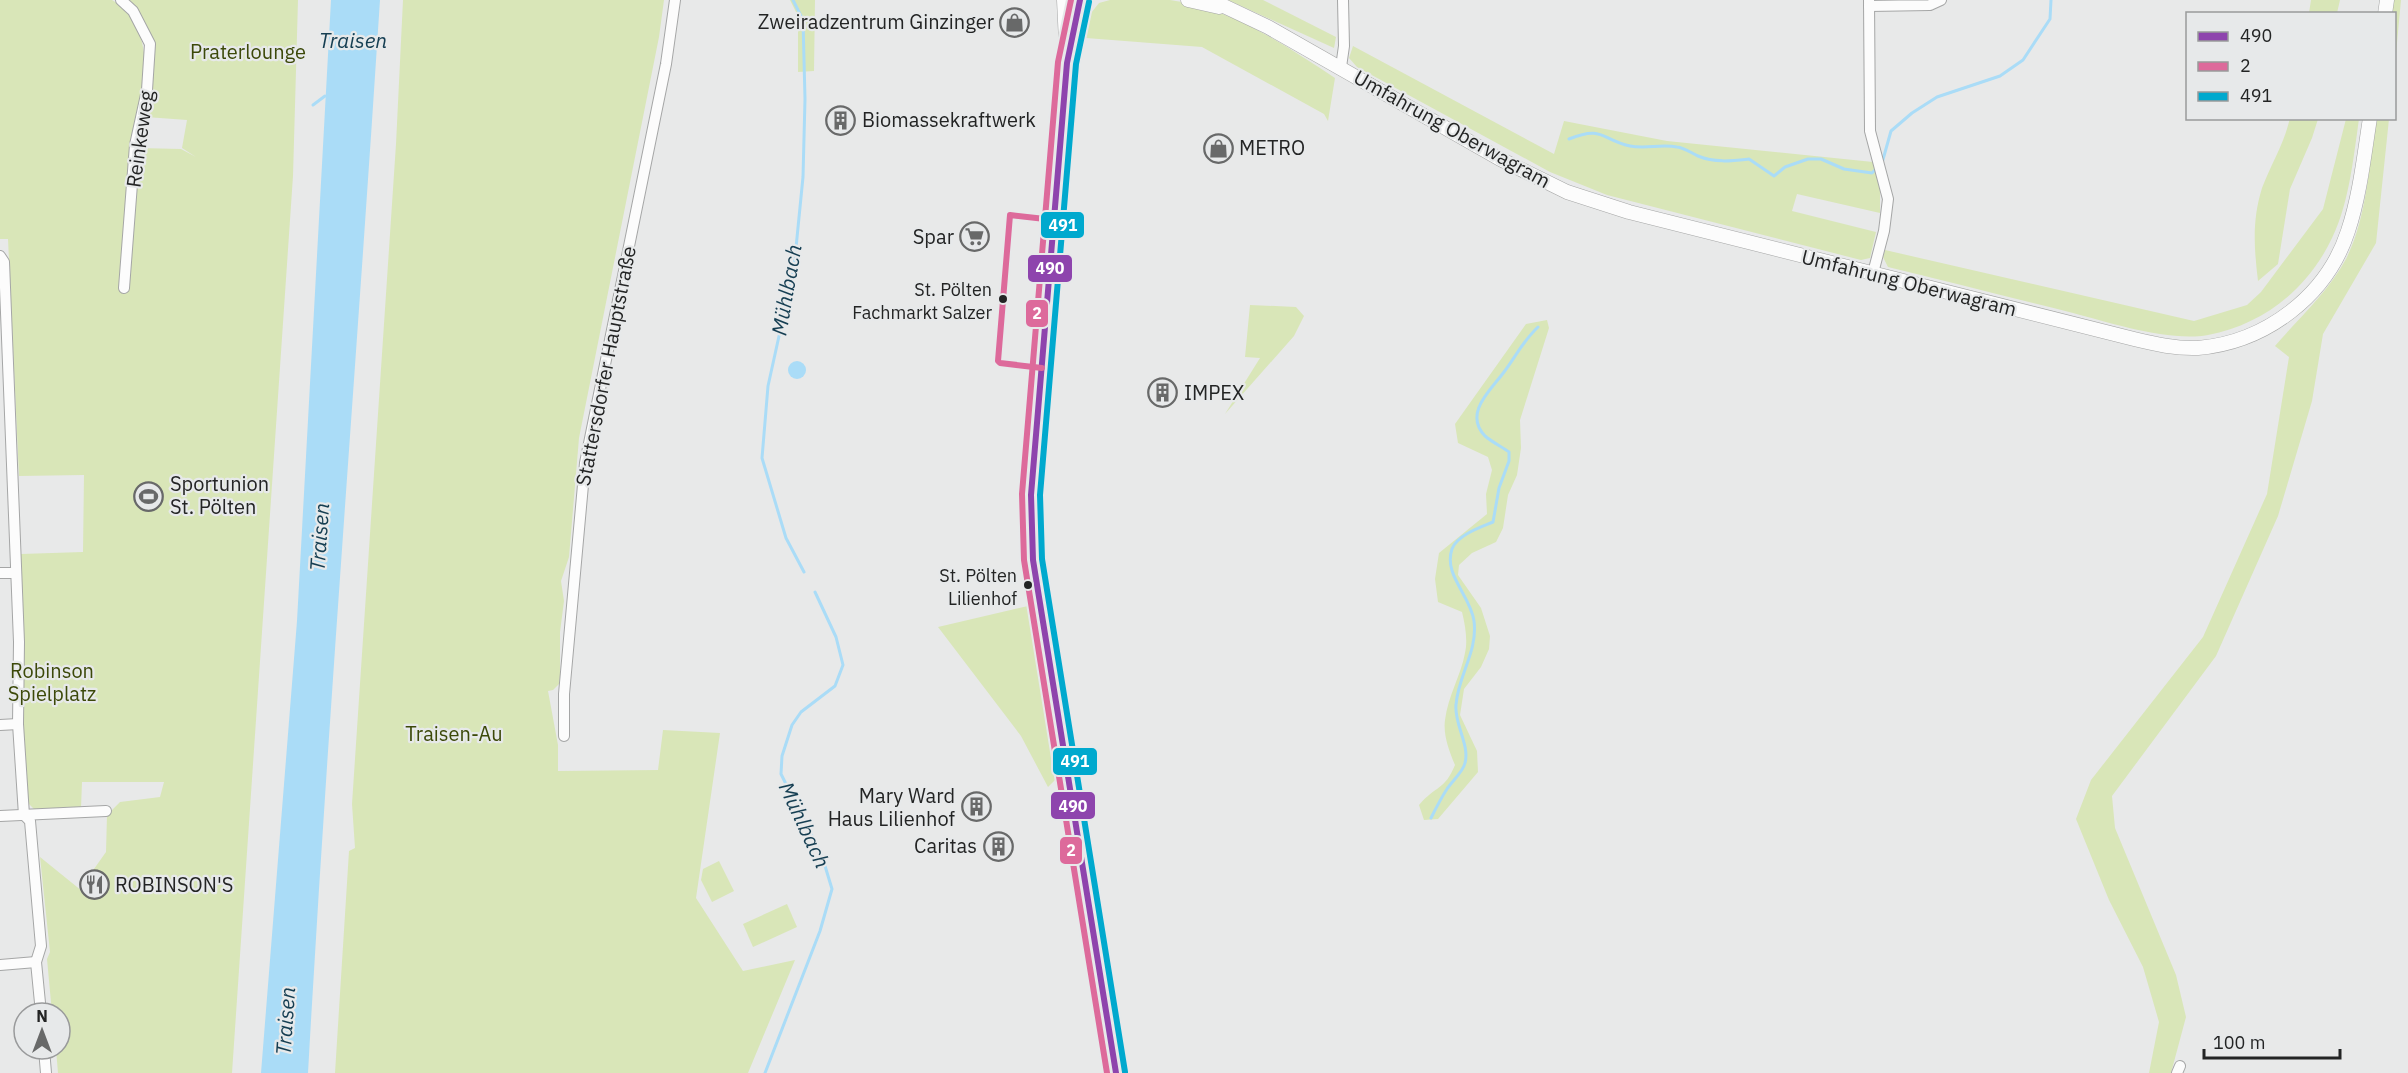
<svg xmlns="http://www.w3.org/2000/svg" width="2408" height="1073" font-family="'IBM Plex Sans',sans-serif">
<rect width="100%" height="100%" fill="#e8e9e9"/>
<g fill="#d9e6b8">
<path d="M 0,0 L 112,0 C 161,29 143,101 139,148 L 181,149 L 196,157 L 182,148 L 187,120 L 146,117 L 152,47 L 125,0 L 298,0 L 293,176 L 232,1073 L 58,1073 L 56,1049 L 60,1049 L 60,1013 L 52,1013 L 47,959 L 50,952 L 40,857 L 82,891 L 92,879 L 89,876 L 106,852 L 107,815 L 120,802 L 160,797 L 164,782 L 82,782 L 81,808 L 35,810 L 28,803 L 21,724 L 21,554 L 83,552 L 84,475 L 19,476 L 8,239 L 0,239 Z"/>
<path d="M 403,0 L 664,0 L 659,37 L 579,438 L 569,557 L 561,581 L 564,601 L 560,632 L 560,676 L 559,684 L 553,690 L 548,691 L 558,745 L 558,771 L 658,770 L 663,730 L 720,733 L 696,898 L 743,971 L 795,960 L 748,1073 L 335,1073 L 349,851 L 355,848 L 352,804 L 396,144 Z"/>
<path d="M 790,0 L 815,0 L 814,71 L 798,72 L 798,16 Z"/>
<path d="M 1110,0 C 1129,0 1150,0 1170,0 C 1231,8 1285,45 1335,78 L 1328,121 L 1324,114 L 1202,47 L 1086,38 L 1091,13 L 1099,3 Z"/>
<path d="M 1228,0 L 1263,0 L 1336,37 L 1334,48 Z"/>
<path d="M 2311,0 L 2340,0 L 2337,13 L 2309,13 Z"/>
<path d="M 2394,0 L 2401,0 L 2395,64 L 2394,14 L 2391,14 Z"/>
<path d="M 1353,46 L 1554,154 L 1564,121 L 1667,141 L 1873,162 L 1880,188 L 1880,213 L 1797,194 L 1792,211 L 1876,232 L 1870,258 L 1861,260 L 1607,195 L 1550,172 L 1357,67 L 1349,58 Z"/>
<path d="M 2290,118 L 2318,119 L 2312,138 L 2290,189 L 2278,264 L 2258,281 C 2254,248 2252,220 2262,188 C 2271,164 2284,144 2290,118 Z"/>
<path d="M 2346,119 L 2359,119 C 2353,160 2349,208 2328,246 C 2303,293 2260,325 2208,335 C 2169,342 2111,323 2073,313 C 2012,298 1950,282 1888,267 L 1883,257 L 1885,250 L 2194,321 L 2247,305 L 2261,292 L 2323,209 Z"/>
<path d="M 2376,119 L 2389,119 L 2376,243 L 2323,334 L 2312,401 L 2278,516 L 2216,656 L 2112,796 L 2115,828 L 2176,975 L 2186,1017 L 2171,1073 L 2149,1073 L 2159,1022 L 2143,967 L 2109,900 L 2076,819 L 2091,780 L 2203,637 L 2267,494 L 2289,357 L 2275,346 C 2298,319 2329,291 2346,259 C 2367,218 2369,164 2376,119 Z"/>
<path d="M 1250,305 L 1296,307 L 1304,316 L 1294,336 L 1225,414 L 1260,358 L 1245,357 Z"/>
<path d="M 1547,320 L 1549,328 L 1520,420 L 1521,448 L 1517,475 L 1508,495 L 1503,528 L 1496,542 L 1472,553 L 1459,565 L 1458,575 L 1481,608 L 1490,636 L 1489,649 L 1481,667 L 1464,689 L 1460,715 L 1477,751 L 1478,772 L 1438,819 L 1424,820 L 1419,805 C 1435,786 1445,790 1455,765 C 1449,751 1443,735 1445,720 C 1448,696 1461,675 1465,653 C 1468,640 1465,624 1462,612 L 1438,602 L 1435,579 L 1439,553 L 1487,514 L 1486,494 L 1492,470 L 1488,457 L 1458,443 L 1455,424 L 1526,324 Z"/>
<path d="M 1028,606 L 1057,778 L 1048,787 L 1021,736 L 938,627 Z"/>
<path d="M 719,861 L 734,891 L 712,902 L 701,880 L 703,869 Z"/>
<path d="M 787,904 L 797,927 L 753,947 L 743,924 Z"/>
</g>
<g fill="#aadcf7">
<path d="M 331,0 L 380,0 C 357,358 328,715 308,1073 L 261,1073 L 297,621 Z"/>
<circle cx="797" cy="370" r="9"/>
</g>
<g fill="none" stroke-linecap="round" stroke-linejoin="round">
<g stroke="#aadcf7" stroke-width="3">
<path d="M 793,0 L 803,20 L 805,99 L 803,177 L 794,268 L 768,386 L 762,458 L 786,538 L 804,572"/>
<path d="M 313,105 L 325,96"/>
<path d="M 1569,139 C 1604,125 1601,140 1630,146 C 1646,149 1661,144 1677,147 C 1685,148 1691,153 1698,156 C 1715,163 1731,161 1749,159 L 1774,176 L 1785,167 L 1808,159 L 1821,159 L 1844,169 L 1872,173 L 1877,168"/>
<path d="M 1882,163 L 1891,131 L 1912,113 L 1937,97 L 2000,76 L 2023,60 L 2050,19 L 2051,0"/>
<path d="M 1431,818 C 1436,808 1441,798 1447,789 C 1452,781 1463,772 1465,763 C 1470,745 1454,724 1456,705 C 1458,675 1478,652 1474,621 C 1471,596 1443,575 1452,549 C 1457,535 1481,527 1493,522 L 1499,488 L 1509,461 L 1509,452 C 1502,447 1492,442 1485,436 C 1463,413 1491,390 1504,372 C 1516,356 1523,341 1538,327"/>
<path d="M 765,1073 L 820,931 L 832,889 L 822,856 L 781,774 L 782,756 L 792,725 L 801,712 L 835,686 L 843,665 L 836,637 L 815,592"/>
</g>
<defs>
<g id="minor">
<path d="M 121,0 L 133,11 L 150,44 L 147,90 L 135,145 L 124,288"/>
<path d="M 1869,0 L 1870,131 L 1888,199 L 1884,231 L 1873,273"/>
<path d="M 1869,6 L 1930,5 L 1941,0"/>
<path d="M 1341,67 L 1344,46 L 1343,0"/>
<path d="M 0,256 L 4,262 L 19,642 L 18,724 L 24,815 L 30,821 L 41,946 L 36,962 L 41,1013"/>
<path d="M 0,573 L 15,573"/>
<path d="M 0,725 L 18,724"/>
<path d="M 564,736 L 564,694 L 585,463 L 666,64 L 675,0"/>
<path d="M 0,816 L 106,811"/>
<path d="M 0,965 L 36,962"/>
<path d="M 44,1049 L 46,1073"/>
<path d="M 2177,1073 L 2180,1066"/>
</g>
<g id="major">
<path d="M 1064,0 L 1067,63 L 1031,495 L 1033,560 L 1116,1073"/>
<path d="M 1188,0 L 1219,7"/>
<path d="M 1211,0 L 1268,27 L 1500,159 L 1567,192 L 1629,212 L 2134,339 C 2155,344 2176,349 2198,348 C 2266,342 2327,296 2348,231 C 2360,195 2364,156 2370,118"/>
<path d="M 2385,14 L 2387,0"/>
<path d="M 1073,43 L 1080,0"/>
</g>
</defs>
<use href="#minor" stroke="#a5a6a6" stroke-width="12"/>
<use href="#major" stroke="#a5a6a6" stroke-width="15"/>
<use href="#minor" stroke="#fcfcfc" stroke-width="10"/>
<use href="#major" stroke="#fcfcfc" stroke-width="14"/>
<defs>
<path id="bus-1" d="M 1080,0 L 1067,63 L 1031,495 L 1033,560 L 1116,1073"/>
<g id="bus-2">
<path d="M 1071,0 L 1058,62 L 1022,494 L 1024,560 L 1107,1073"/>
<path d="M 1042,368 L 1000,363 L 998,361 L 1010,215 L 1054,220"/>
</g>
<path id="bus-3" d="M 1089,2 L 1076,64 L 1040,495 L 1042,559 L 1125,1072"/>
</defs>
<use href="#bus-1" stroke="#e7e9ea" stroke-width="10"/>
<use href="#bus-2" stroke="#e7e9ea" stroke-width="10"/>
<use href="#bus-3" stroke="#e7e9ea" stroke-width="10"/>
<use href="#bus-1" stroke="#8e44ad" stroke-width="6"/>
<use href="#bus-2" stroke="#dd6a9b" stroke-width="6"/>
<use href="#bus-3" stroke="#00a9ce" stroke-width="6"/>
</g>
<defs>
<symbol id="shop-ring" viewBox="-11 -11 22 22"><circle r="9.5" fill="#e7e9ea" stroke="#686969" stroke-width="1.5"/><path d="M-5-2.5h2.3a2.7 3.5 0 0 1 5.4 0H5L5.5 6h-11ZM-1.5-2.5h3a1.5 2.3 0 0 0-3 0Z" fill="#686969"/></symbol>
<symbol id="building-ring" viewBox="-11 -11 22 22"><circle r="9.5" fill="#e7e9ea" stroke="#686969" stroke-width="1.5"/><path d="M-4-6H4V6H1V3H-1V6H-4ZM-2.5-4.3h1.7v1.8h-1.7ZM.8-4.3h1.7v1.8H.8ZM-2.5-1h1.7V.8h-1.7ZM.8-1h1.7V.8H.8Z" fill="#686969"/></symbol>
<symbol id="supermarket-ring" viewBox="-11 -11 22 22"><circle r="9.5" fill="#e7e9ea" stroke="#686969" stroke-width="1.5"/><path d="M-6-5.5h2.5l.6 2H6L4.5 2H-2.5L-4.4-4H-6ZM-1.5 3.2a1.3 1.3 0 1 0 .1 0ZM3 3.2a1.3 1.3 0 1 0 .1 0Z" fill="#686969"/></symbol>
<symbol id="stadium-ring" viewBox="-11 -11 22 22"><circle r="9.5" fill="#e7e9ea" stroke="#686969" stroke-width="1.5"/><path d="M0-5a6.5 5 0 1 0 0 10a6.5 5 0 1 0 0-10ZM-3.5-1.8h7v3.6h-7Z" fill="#686969"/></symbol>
<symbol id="restaurant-ring" viewBox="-11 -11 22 22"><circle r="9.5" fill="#e7e9ea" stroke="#686969" stroke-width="1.5"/><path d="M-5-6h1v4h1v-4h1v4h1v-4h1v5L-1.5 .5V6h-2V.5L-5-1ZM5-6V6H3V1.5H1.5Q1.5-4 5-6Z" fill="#686969"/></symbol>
</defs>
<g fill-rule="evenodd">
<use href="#shop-ring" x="998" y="6" width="33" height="33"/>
<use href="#building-ring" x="824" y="104" width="33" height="33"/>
<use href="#shop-ring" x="1202" y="132" width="33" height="33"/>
<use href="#supermarket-ring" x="958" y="220" width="33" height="33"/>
<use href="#building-ring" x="1146" y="376" width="33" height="33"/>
<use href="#stadium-ring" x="132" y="480" width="33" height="33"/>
<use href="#building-ring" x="960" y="790" width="33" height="33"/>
<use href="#building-ring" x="982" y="830" width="33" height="33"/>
<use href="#restaurant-ring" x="78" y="868" width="33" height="33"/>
</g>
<g fill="#232424" stroke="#e7e9ea" stroke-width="2">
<circle cx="1003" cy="299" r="5"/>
<circle cx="1028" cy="585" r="5"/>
</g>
<g text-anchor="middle" stroke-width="4.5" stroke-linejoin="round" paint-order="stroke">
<g font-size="18" fill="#232424" stroke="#e7e9ea" text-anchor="end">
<text x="992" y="296">St. Pölten<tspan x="992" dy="23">Fachmarkt Salzer</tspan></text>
<text x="1017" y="582">St. Pölten<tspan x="1017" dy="23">Lilienhof</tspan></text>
</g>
<g font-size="20" fill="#232424" stroke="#e7e9ea" text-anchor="start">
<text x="994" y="29" text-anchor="end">Zweiradzentrum Ginzinger</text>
<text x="862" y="127">Biomassekraftwerk</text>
<text x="1239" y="155">METRO</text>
<text x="954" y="244" text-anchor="end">Spar</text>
<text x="1184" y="400">IMPEX</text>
<text x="170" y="491">Sportunion<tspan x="170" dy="23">St. Pölten</tspan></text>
<text x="955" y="803" text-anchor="end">Mary Ward<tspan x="955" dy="23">Haus Lilienhof</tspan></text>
<text x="977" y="853" text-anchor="end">Caritas</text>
<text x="115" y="892">ROBINSON'S</text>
</g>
<g font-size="20" fill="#3c4909" stroke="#e7e9ea">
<text x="248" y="59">Praterlounge</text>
<text x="52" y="678">Robinson<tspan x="52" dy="23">Spielplatz</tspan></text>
<text x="454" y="741">Traisen-Au</text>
</g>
<g font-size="20" fill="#232424" stroke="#e7e9ea">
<text transform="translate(1452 129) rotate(29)" y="7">Umfahrung Oberwagram</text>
<text transform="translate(140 139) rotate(-82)" y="7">Reinkeweg</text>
<text transform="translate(1909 283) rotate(14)" y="7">Umfahrung Oberwagram</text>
<text transform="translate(606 366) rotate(-79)" y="7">Stattersdorfer Hauptstraße</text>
</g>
<g font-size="21" font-style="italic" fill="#153e52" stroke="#e7e9ea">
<text x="353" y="48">Traisen</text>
<text transform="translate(787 290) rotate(-80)" y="7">Mühlbach</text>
<text transform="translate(320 537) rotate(-86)" y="7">Traisen</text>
<text transform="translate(804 825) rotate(65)" y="7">Mühlbach</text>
<text transform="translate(286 1021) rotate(-86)" y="7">Traisen</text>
</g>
</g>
<g stroke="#e7e9ea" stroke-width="2">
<rect x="1040" y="211" width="45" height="28" rx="6" fill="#00a9ce"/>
<rect x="1027" y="254" width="46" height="29" rx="6" fill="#8e44ad"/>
<rect x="1025" y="299" width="24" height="29" rx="6" fill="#dd6a9b"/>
<rect x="1052" y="747" width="46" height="29" rx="6" fill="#00a9ce"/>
<rect x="1050" y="791" width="46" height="29" rx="6" fill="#8e44ad"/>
<rect x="1059" y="836" width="24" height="29" rx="6" fill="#dd6a9b"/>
</g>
<g font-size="16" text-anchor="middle" font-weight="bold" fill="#fff">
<text x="1063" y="231">491</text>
<text x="1050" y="274">490</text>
<text x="1037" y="319">2</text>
<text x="1075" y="767">491</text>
<text x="1073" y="812">490</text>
<text x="1071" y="856">2</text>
</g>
<rect x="2186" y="12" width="210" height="108" fill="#e7e9ea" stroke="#999a9b" stroke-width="1.5"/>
<rect x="2198" y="32" width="30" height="9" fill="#8e44ad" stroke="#999a9b" stroke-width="1.5"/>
<text x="2240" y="42" font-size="18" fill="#232424">490</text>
<rect x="2198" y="62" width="30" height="9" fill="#dd6a9b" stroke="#999a9b" stroke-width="1.5"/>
<text x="2240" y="72" font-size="18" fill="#232424">2</text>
<rect x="2198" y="92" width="30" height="9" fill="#00a9ce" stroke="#999a9b" stroke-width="1.5"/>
<text x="2240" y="102" font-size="18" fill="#232424">491</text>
<g transform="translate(42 1031)"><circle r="28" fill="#e7e9ea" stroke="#999a9b" stroke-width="1.5"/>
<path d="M0-4.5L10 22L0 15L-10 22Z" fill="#686969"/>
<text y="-9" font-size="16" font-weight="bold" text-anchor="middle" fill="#232424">N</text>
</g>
<path d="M2204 1049v9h136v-9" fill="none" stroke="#232424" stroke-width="3"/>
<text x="2213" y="1049" font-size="18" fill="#232424" stroke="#e7e9ea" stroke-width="4.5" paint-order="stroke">100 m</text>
</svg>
